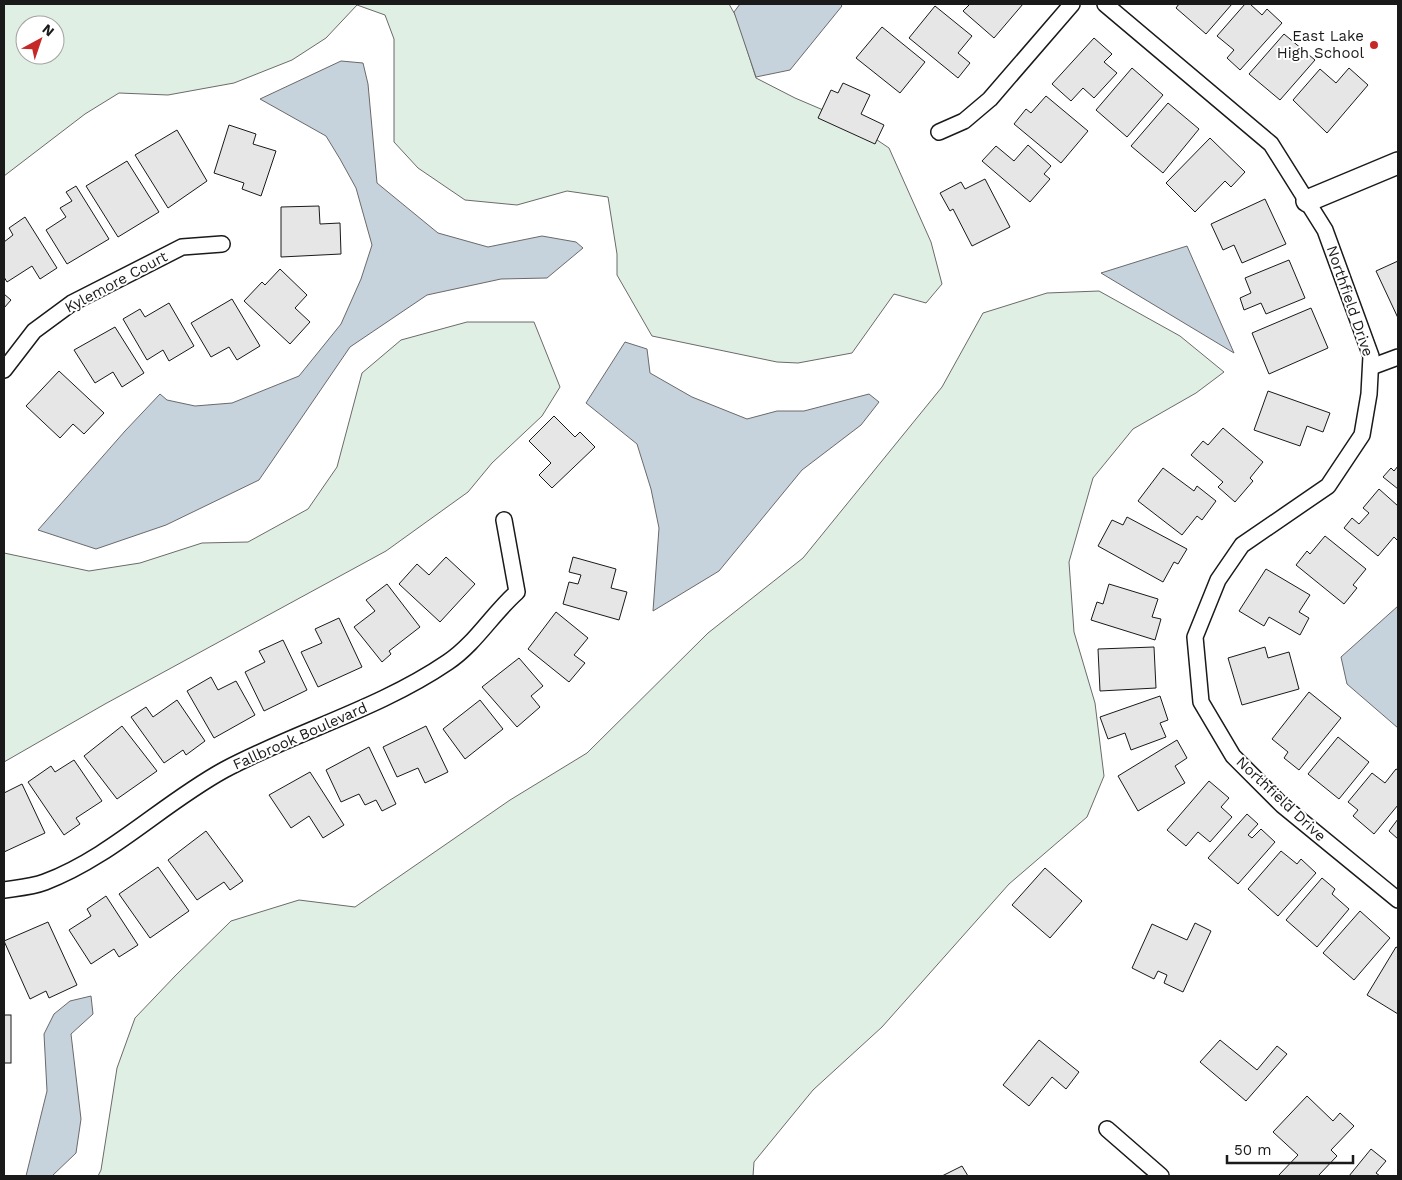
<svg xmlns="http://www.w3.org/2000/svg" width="1402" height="1180" font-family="'Work Sans',sans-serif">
<rect width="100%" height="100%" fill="#fff"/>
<g fill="#e0efe3" stroke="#6a6a6a" fill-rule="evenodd">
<path d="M 4,4 L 729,4 L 737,18 L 756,78 L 795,98 L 849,121 L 889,148 L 931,242 L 942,284 L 926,303 L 894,294 L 852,353 L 798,363 L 777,362 L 652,336 L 617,275 L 617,254 L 608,197 L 567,191 L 517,205 L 465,200 L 418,168 L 394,142 L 394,39 L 385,15 L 357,5 L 326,38 L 292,60 L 234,83 L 168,95 L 119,93 L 85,114 L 4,176 ZM 25,25 L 55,25 L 55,55 L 25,55 Z"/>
<path d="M 1099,291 L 1180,336 L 1224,372 L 1196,393 L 1133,429 L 1093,478 L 1069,562 L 1074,632 L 1095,703 L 1104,776 L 1087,817 L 1009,884 L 882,1027 L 813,1090 L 754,1162 L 753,1176 L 98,1176 L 101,1170 L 117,1068 L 135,1018 L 176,975 L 231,921 L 299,900 L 355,907 L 510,800 L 587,753 L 708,633 L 803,558 L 942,387 L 983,313 L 1047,293 Z"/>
<path d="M 467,322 L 534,322 L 560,387 L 542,416 L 492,463 L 468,492 L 386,551 L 105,704 L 4,762 L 4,553 L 89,571 L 140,563 L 202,543 L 248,542 L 308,509 L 337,467 L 362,373 L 401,340 Z"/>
</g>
<g fill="#c6d2dc" stroke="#6a6a6a">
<path d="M 740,4 L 840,4 L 842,6 L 790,70 L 756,77 L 734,12 Z"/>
<path d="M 341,61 L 363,63 L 368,84 L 377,183 L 438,233 L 488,247 L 542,236 L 576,242 L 583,248 L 547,278 L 501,279 L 427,295 L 350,347 L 259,480 L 166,525 L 96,549 L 38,530 L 125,431 L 160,394 L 167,400 L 195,406 L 232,403 L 299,376 L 341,324 L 361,279 L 372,245 L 356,188 L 340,159 L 326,136 L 260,99 Z"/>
<path d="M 1187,246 L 1234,353 L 1101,273 Z"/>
<path d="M 625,342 L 647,349 L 650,373 L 692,397 L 747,419 L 777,411 L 804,411 L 869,394 L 879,402 L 861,425 L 802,470 L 719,571 L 653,611 L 659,528 L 651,489 L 637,444 L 586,403 Z"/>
<path d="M 1398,606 L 1398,728 L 1347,684 L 1341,657 Z"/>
<path d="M 91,996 L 93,1014 L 71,1034 L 81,1119 L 76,1153 L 52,1176 L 26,1176 L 47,1091 L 44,1034 L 54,1014 L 70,1001 Z"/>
</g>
<g fill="#e6e6e6" stroke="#1a1a1a">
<path d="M 970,4 L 1023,4 L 994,38 L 963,11 Z"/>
<path d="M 1179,4 L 1232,4 L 1206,34 L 1176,8 Z"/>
<path d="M 1245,4 L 1250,4 L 1262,15 L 1267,9 L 1282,23 L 1240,70 L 1227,58 L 1234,50 L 1217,36 Z"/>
<path d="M 935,6 L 972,36 L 958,53 L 970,63 L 958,78 L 909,38 Z"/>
<path d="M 882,27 L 925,62 L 900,93 L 856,58 Z"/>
<path d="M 1284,34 L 1315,60 L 1280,100 L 1249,74 Z"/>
<path d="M 1094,38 L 1112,54 L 1104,62 L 1117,73 L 1094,98 L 1083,88 L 1071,101 L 1052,84 Z"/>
<path d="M 1132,68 L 1163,95 L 1127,137 L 1096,110 Z"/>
<path d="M 1349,68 L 1368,85 L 1327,133 L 1293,100 L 1320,69 L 1336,83 Z"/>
<path d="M 843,83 L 870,95 L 861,114 L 884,125 L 875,144 L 818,118 L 831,90 L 838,93 Z"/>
<path d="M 1046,96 L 1088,131 L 1061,163 L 1014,124 L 1026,109 L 1031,113 Z"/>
<path d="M 1168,103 L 1199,129 L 1163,173 L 1131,146 Z"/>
<path d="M 229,125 L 256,134 L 253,144 L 276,151 L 261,196 L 242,189 L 244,183 L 214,173 Z"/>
<path d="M 177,130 L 207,181 L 168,208 L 135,155 Z"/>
<path d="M 1210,138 L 1245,172 L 1231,187 L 1225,181 L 1195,212 L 1166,183 Z"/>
<path d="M 1028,145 L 1051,166 L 1044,174 L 1050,179 L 1030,202 L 982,161 L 996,146 L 1014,161 Z"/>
<path d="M 127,161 L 159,212 L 118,237 L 86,186 Z"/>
<path d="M 985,179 L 1010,227 L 972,246 L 953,209 L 950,211 L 940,193 L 961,182 L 965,189 Z"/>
<path d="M 76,186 L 109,239 L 67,264 L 46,230 L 66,217 L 60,208 L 72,201 L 66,192 Z"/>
<path d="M 1265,199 L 1286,244 L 1242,263 L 1234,245 L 1223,250 L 1211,224 Z"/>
<path d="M 319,206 L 320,224 L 340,223 L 341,254 L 281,257 L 281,207 Z"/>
<path d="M 25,217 L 57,268 L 40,279 L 32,266 L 7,282 L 4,277 L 4,242 L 13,235 L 9,228 Z"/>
<path d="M 1289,260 L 1305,298 L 1266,314 L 1261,303 L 1244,310 L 1240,298 L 1251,293 L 1245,278 Z"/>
<path d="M 1398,261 L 1398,318 L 1376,271 Z"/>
<path d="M 280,269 L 307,295 L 295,308 L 310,322 L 290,344 L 244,301 L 262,282 L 265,285 Z"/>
<path d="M 4,294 L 11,300 L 4,308 Z"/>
<path d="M 232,299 L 260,346 L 237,360 L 229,347 L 211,357 L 191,323 Z"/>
<path d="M 169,303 L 194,346 L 169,361 L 163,350 L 147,360 L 123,319 L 140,309 L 145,317 Z"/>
<path d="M 1311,308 L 1328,348 L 1269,374 L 1252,333 Z"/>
<path d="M 115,327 L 144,373 L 122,387 L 113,372 L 95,383 L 74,350 Z"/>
<path d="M 59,371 L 104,413 L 84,434 L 73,424 L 60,438 L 26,406 Z"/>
<path d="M 1268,391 L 1330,413 L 1323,432 L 1307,426 L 1300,446 L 1254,430 Z"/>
<path d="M 554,416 L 575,437 L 580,432 L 595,447 L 552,488 L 539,475 L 551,463 L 529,441 Z"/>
<path d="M 1223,428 L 1263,462 L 1250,478 L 1253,481 L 1235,502 L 1218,487 L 1223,482 L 1191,455 L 1203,441 L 1208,445 Z"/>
<path d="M 1398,466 L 1398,489 L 1383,477 L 1391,468 L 1394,471 Z"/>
<path d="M 1163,468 L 1194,491 L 1197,486 L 1216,501 L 1202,520 L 1197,516 L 1182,535 L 1138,501 Z"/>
<path d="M 1379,489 L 1398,506 L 1398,541 L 1394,537 L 1378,556 L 1344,528 L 1352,518 L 1359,524 L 1369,513 L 1363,508 Z"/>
<path d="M 1127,517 L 1187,549 L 1178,564 L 1174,562 L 1163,582 L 1098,546 L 1112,520 L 1123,525 Z"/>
<path d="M 1325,536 L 1366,569 L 1353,585 L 1357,588 L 1344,604 L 1296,565 L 1307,551 L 1310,554 Z"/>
<path d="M 446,557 L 475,584 L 440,622 L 399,584 L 417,564 L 429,575 Z"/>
<path d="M 573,557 L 616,569 L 611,588 L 627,592 L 619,620 L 563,604 L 569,582 L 578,584 L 581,575 L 569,572 Z"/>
<path d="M 1266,569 L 1310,595 L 1299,612 L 1309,618 L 1300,635 L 1269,617 L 1264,626 L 1239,611 Z"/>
<path d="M 387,584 L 420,627 L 389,651 L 391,654 L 382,662 L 354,627 L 375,611 L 366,600 Z"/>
<path d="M 1109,584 L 1158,599 L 1152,617 L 1161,619 L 1155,640 L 1091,620 L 1097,602 L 1103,604 Z"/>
<path d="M 556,612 L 588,638 L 574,655 L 585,663 L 569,682 L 528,649 Z"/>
<path d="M 339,618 L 362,667 L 318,687 L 301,652 L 322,643 L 315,629 Z"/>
<path d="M 283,640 L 307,690 L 264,711 L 245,672 L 265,662 L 259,651 Z"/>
<path d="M 1154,647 L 1156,688 L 1100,691 L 1098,649 Z"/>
<path d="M 1265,647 L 1268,658 L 1289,652 L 1299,689 L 1242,705 L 1228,658 Z"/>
<path d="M 519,658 L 543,686 L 531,696 L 540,707 L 517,727 L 482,687 Z"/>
<path d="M 211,677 L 218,690 L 236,681 L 255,715 L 214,738 L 187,691 Z"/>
<path d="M 1309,692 L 1341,718 L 1299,770 L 1284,758 L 1288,752 L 1272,739 Z"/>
<path d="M 1160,696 L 1168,720 L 1160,723 L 1166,737 L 1131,750 L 1125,733 L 1108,739 L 1100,717 Z"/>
<path d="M 177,700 L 205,741 L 186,755 L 183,750 L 164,763 L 131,717 L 146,707 L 153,717 Z"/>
<path d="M 480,700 L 503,729 L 465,759 L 443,729 Z"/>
<path d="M 122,726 L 157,771 L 117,799 L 84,756 Z"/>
<path d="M 426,726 L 448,772 L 425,783 L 418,768 L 397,777 L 383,747 Z"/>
<path d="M 1338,737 L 1369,762 L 1339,799 L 1308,774 Z"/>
<path d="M 1177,740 L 1187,758 L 1175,766 L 1185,783 L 1138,811 L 1118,776 Z"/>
<path d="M 369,747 L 396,804 L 382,811 L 376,800 L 365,805 L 359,794 L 341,802 L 326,770 Z"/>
<path d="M 74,760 L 102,801 L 76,818 L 80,824 L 64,835 L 28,782 L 51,766 L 55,772 Z"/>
<path d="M 1396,769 L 1398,770 L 1398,805 L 1374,834 L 1353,816 L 1358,810 L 1348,802 L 1372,773 L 1385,783 Z"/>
<path d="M 310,772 L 344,825 L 323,838 L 309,816 L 291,828 L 269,795 Z"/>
<path d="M 1209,781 L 1229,798 L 1221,807 L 1232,817 L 1210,842 L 1198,832 L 1186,846 L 1167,830 Z"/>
<path d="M 22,784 L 45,833 L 4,852 L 4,793 Z"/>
<path d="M 1247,814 L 1258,824 L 1248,835 L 1252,838 L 1261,829 L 1275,842 L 1238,884 L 1208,858 Z"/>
<path d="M 1398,819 L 1398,839 L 1389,831 Z"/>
<path d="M 206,831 L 243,881 L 230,890 L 224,882 L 197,900 L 168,860 Z"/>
<path d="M 1281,851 L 1297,864 L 1301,859 L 1316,873 L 1278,916 L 1248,889 Z"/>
<path d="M 158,867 L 189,911 L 150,938 L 119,894 Z"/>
<path d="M 1045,868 L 1082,901 L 1050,938 L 1012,905 Z"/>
<path d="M 1322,878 L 1335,889 L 1332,894 L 1349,909 L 1317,947 L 1286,920 Z"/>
<path d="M 106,896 L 138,945 L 119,957 L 114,949 L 91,964 L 69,930 L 91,916 L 87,909 Z"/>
<path d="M 1360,911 L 1390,938 L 1354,980 L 1323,953 Z"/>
<path d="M 48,922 L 77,985 L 49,998 L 46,991 L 30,999 L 4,941 Z"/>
<path d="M 1195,923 L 1211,931 L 1183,992 L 1164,983 L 1167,975 L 1158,971 L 1154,979 L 1132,968 L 1152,924 L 1187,940 Z"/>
<path d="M 1396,947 L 1398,948 L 1398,1014 L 1367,995 Z"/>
<rect x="4" y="1015" width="7" height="48"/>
<path d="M 1039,1040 L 1079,1072 L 1066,1089 L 1052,1077 L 1029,1106 L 1003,1085 Z"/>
<path d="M 1220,1040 L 1257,1070 L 1277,1046 L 1287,1054 L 1246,1101 L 1200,1062 Z"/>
<path d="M 1307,1096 L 1333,1121 L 1340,1113 L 1354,1126 L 1331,1150 L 1337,1156 L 1318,1176 L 1278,1176 L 1298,1155 L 1273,1132 Z"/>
<path d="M 1371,1149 L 1386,1161 L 1376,1173 L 1380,1176 L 1349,1176 Z"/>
<path d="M 962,1166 L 968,1176 L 942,1176 Z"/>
</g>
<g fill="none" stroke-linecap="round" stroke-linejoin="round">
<defs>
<g id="street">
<path d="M 1105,4 L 1271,144 L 1325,230 L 1371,356 L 1369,394 L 1362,435 L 1328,486 L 1242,545 L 1218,580 L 1195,637 L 1201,702 L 1233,756 L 1282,805 L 1398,900"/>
<path d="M 939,132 L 964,121 L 990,99 L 1072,4"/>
<path d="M 1371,367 L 1398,357"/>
<path d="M 4,370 L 34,331 L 72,303 L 182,247 L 222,244"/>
<path d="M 4,890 C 17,888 32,887 45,882 C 111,857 162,804 224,770 C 297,731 379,709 448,662 C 475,644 493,613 517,592 L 504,520"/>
<path d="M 1107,1129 L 1161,1176"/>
</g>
<path id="secondary" d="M 1307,201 L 1398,163"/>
</defs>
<use href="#street" stroke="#1a1a1a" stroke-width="18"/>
<use href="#secondary" stroke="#1a1a1a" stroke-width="24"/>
<use href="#street" stroke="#fff" stroke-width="15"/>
<use href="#secondary" stroke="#fff" stroke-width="21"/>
</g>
<circle fill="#c62828" stroke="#fff" stroke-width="2" cx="1374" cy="45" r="5"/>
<g text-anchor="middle" stroke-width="4" stroke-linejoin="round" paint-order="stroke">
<g font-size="15" fill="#1a1a1a" stroke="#fff" text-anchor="end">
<text x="1364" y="41">East Lake<tspan x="1364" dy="17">High School</tspan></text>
</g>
<g font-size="15" fill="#1a1a1a" stroke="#fff">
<text transform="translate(116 282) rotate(-28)" y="5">Kylemore Court</text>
<text transform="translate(1350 301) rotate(71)" y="5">Northfield Drive</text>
<text transform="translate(300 736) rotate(-24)" y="5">Fallbrook Boulevard</text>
<text transform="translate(1281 799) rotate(43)" y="5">Northfield Drive</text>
</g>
</g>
<rect width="1402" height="1180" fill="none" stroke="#1a1a1a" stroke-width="10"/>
<g transform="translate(40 40) rotate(40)"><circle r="24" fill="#ffffff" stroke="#a3a3a3"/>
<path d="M0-4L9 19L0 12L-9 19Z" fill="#c62828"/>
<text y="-8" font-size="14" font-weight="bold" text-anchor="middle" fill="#1a1a1a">N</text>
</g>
<path d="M1227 1155v8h126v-8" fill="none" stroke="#1a1a1a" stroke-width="2.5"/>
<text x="1234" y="1155" font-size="15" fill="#1a1a1a" stroke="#ffffff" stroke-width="4" paint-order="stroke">50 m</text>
</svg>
